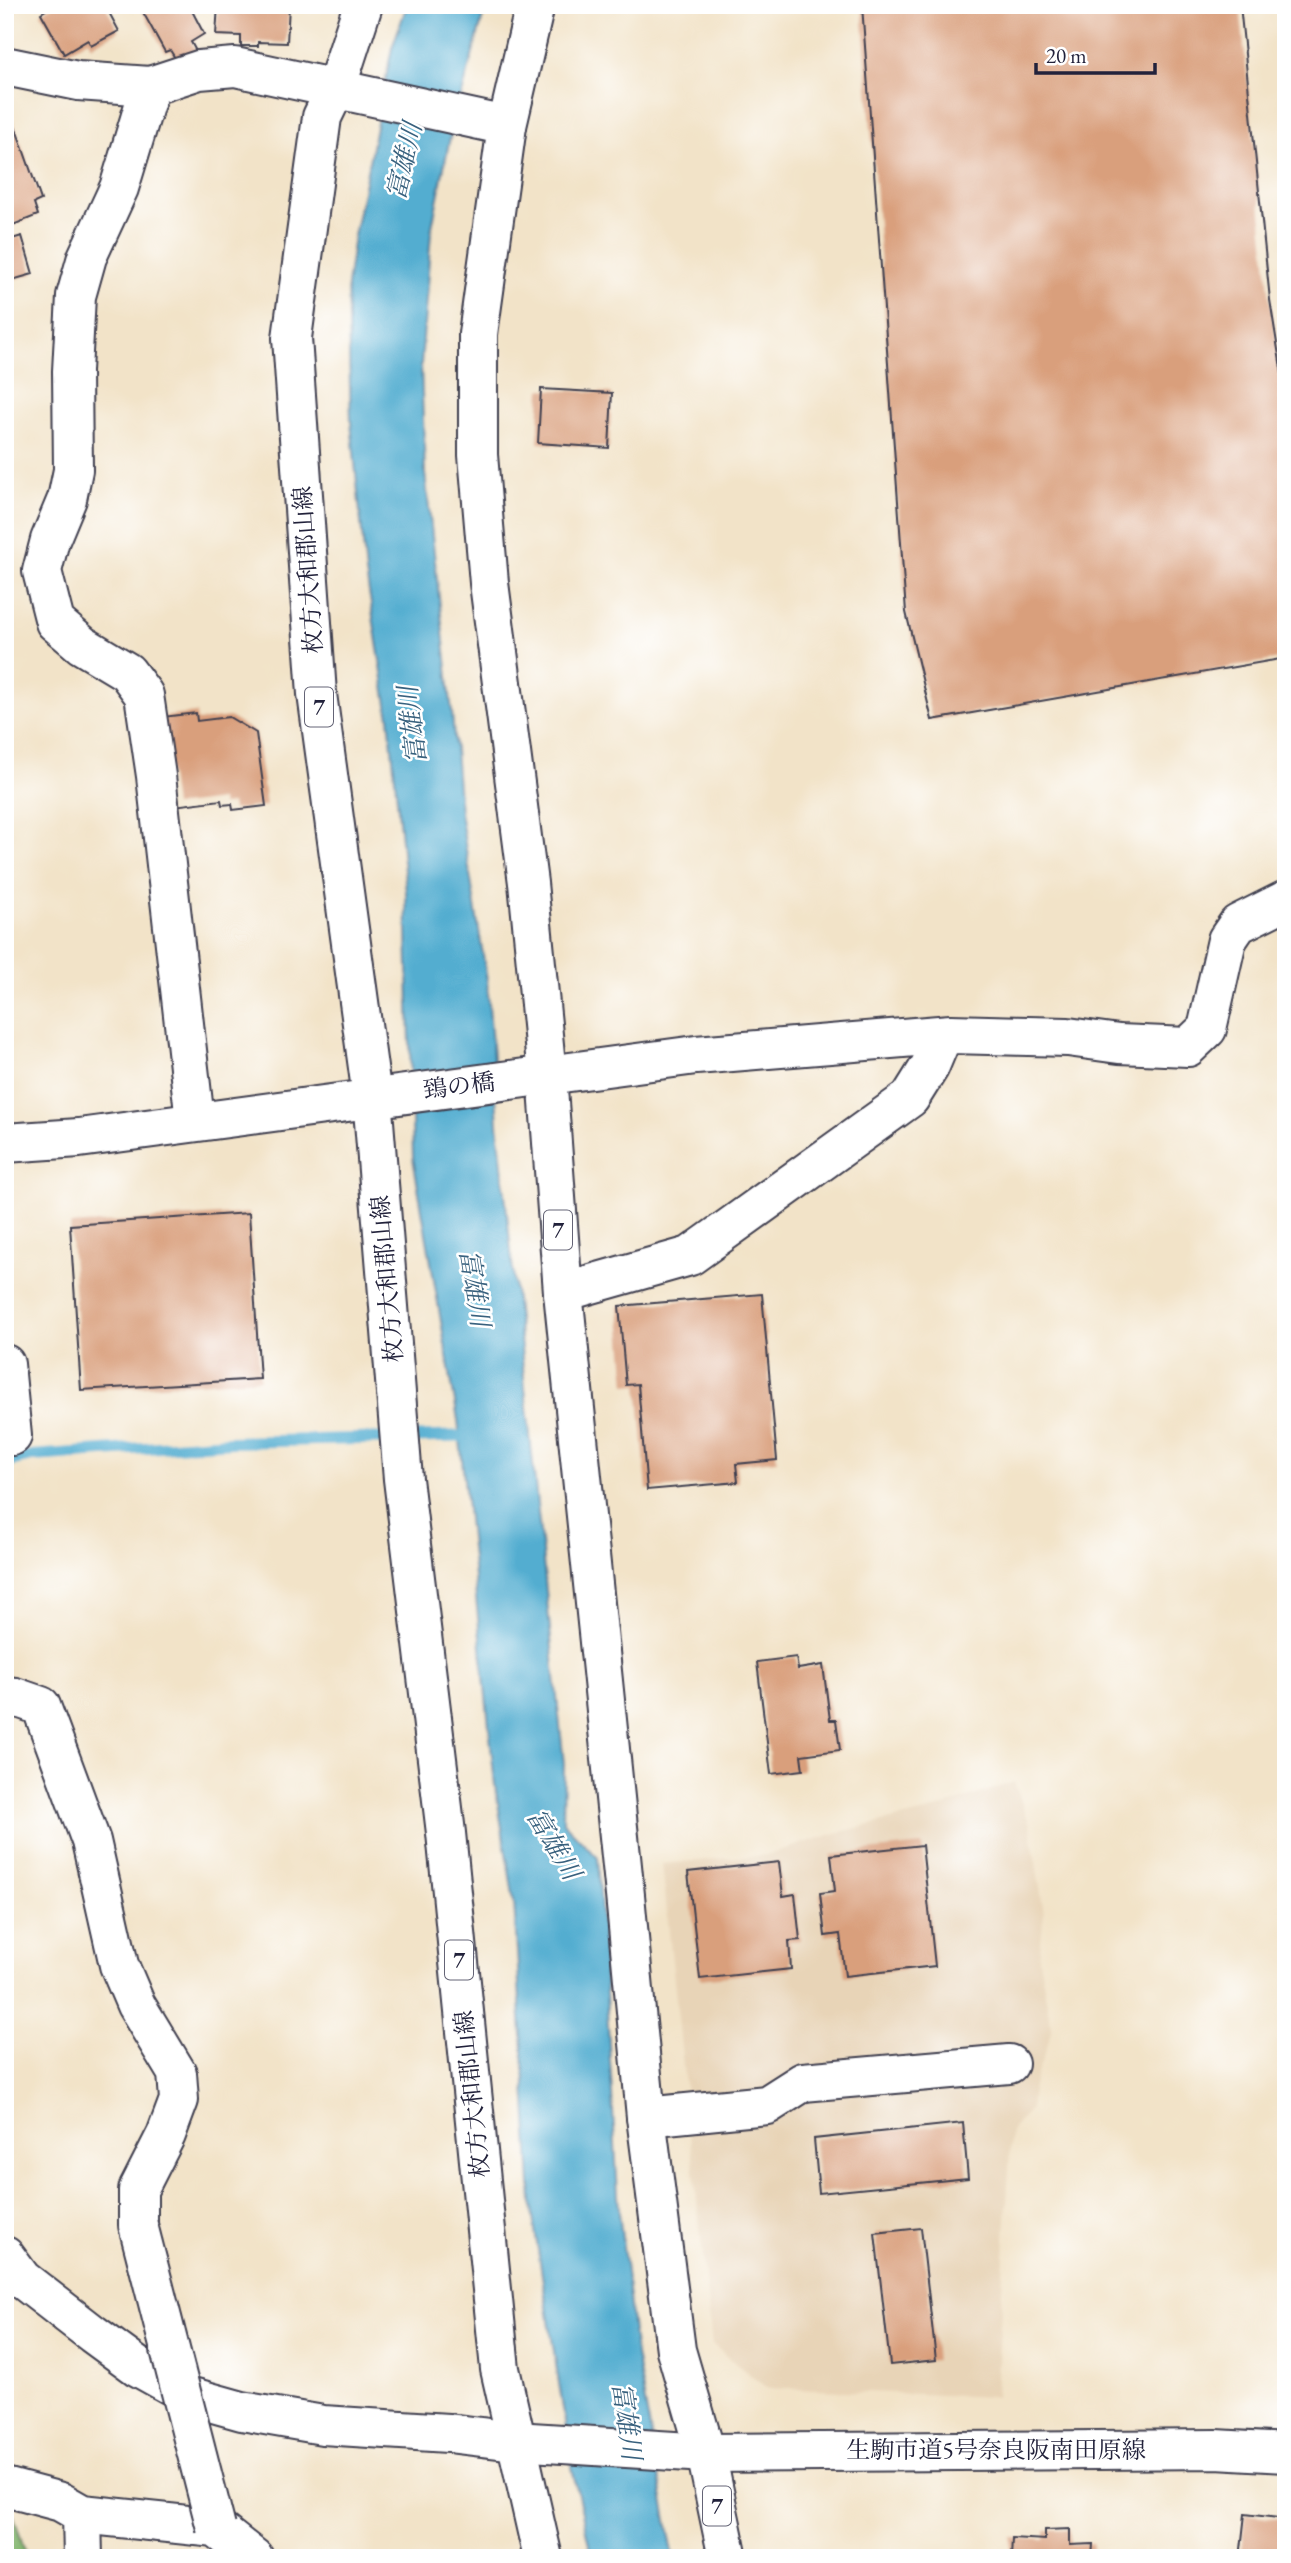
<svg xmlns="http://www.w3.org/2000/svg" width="1291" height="2563" font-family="'EB Garamond','Noto Serif JP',serif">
<rect width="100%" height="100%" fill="#fff"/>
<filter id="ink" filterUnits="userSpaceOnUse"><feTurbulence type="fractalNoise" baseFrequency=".0143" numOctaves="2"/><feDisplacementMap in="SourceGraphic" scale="14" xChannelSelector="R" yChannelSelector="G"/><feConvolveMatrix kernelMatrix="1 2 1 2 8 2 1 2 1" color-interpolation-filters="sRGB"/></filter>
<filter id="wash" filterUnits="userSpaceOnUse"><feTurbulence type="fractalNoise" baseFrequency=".00686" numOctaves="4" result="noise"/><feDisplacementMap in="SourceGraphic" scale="28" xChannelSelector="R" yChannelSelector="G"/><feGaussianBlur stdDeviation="1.57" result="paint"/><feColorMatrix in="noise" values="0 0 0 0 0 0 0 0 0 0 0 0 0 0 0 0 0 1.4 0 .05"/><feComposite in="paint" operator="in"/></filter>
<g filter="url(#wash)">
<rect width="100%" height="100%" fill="#f2e3c8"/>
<path fill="#e8d4b7" d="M 1014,1782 L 1030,1825 L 1044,1914 L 1039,1959 L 1052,2032 L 1032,2088 L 1030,2109 L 1011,2131 L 996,2397 L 766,2388 L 712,2344 L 662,1864 L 766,1855 L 836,1833 L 930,1811 Z"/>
<path fill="#86b772" stroke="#546c56" stroke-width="2" d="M 5,2495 L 7,2495 L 27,2558 L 5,2558 Z"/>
<path fill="#52add0" stroke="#3a6886" stroke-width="2" d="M 407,5 L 486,5 L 449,142 L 431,232 L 421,365 L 425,473 L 452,712 L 460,812 L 487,980 L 499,1136 L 564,1764 L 563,1822 L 598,1858 L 619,2212 L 635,2349 L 674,2558 L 592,2558 L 573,2472 L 533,2218 L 514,1901 L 495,1785 L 458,1420 L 413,1158 L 406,892 L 389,717 L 366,573 L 351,423 L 347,285 L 354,236 L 392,48 Z"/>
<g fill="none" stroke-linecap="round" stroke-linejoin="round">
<path stroke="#52add0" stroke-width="12" d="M 5,1462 L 32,1456 L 230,1442 L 476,1436"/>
</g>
<g id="blocks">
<g fill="#d99f7c">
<path d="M 54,5 L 105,5 L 119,31 L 91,46 L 88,40 L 64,54 L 41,13 Z"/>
<path d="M 139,5 L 189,5 L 204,34 L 191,42 L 197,53 L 178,63 L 170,50 L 165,52 Z"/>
<path d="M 218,5 L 289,5 L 287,43 L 258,42 L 258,46 L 241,46 L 241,36 L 216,35 Z"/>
<path d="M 862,5 L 1240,5 L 1270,300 L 1286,399 L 1286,658 L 932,720 L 906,612 Z"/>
<path d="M 5,98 L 41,200 L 34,203 L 38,215 L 13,225 L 10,218 L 5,220 Z"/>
<path d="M 22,236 L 33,274 L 5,282 L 5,241 Z"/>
<path d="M 541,389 L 612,393 L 609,448 L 538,443 Z"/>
<path d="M 196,713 L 197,721 L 229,717 L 256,733 L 266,806 L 233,810 L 232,804 L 222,805 L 221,800 L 174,806 L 162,717 Z"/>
<path d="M 249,1213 L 260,1379 L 81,1390 L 70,1225 Z"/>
<path d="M 762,1294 L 777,1460 L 736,1464 L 738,1482 L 647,1490 L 638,1384 L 626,1385 L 619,1306 Z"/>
<path d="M 796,1657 L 798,1669 L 823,1665 L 830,1720 L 836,1720 L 840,1750 L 801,1755 L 803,1770 L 771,1774 L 757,1662 Z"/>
<path d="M 922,1845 L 935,1966 L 845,1976 L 840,1934 L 825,1936 L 820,1893 L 835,1891 L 831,1855 Z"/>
<path d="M 779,1862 L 783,1896 L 795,1894 L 800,1940 L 789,1941 L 791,1969 L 700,1979 L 688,1872 Z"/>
<path d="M 963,2123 L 968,2178 L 819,2193 L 814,2139 Z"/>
<path d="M 921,2228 L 936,2360 L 890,2365 L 875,2233 Z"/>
<path d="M 1245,2514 L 1286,2519 L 1286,2558 L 1240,2558 Z"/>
<path d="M 1070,2529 L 1070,2545 L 1093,2544 L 1092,2558 L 1011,2558 L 1012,2538 L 1045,2540 L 1045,2530 Z"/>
</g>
</g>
</g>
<g filter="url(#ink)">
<use href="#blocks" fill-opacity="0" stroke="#413f50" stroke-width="2"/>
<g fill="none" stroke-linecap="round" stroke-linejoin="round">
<defs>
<g id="minor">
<path d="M 5,66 L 78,81 L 150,86"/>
<path d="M 195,1121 L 156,776 L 144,695 L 127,672 L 82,645 L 55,622 L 42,571 L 50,540 L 67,499 L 73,470 L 72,371 L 76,296 L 87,257 L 119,188 L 150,86 L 199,70 L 235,67 L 507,126"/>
<path d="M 5,1143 L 79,1138 L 696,1055 L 842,1043 L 951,1034 L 1068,1037 L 1119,1044 L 1188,1047 L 1207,1029 L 1227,940 L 1238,924 L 1286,900"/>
<path d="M 563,1292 L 690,1256 L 910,1098 L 930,1066 L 943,1035"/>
<path d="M 5,1364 L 12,1436"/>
<path d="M 5,1696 L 15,1697 L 41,1706 L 91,1841 L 119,1965 L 136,2005 L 177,2073 L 179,2100 L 166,2135 L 138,2190 L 138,2225"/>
<path d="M 646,2117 L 767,2105 L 803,2082 L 1009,2064"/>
<path d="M 5,2256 L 22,2279 L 93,2334 L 138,2367 L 192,2397 L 242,2411 L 323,2425 L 448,2433 L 515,2441 L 706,2453 L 1216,2449 L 1286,2453"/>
<path d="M 5,2487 L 61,2502 L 82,2514 L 216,2528 L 254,2558"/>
<path d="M 82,2514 L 83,2558"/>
</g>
<g id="major">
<path d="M 363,5 L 336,88 L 322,117 L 292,338 L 317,694 L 372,1097 L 403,1479 L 446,1833 L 500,2369 L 543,2558"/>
<path d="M 535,5 L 507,126 L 478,334 L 478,455 L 489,583 L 528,883 L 547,1075 L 563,1292 L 625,1895 L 646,2117 L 676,2350 L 706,2453 L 728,2558"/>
</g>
</defs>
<use href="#minor" stroke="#413f50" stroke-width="42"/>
<use href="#major" stroke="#413f50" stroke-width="42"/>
<use href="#minor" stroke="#fff" stroke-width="38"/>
<use href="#major" stroke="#fff" stroke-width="38"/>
<defs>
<path id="minor-bridge" d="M 138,2225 L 216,2528"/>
</defs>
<use href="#minor-bridge" stroke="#413f50" stroke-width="42" stroke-linecap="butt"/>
<use href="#minor-bridge" stroke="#fff" stroke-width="38"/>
</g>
</g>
<g text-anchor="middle" stroke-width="5" stroke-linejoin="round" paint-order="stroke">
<g fill="#fff" stroke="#646476" stroke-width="2">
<rect x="305" y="687.5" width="28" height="39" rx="5"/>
<rect x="544" y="1210.5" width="28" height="39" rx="5"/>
<rect x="445" y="1940.5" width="28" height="39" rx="5"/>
<rect x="703" y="2486.5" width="28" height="39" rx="5"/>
</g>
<g font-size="23" font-weight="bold" fill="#22223b">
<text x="319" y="715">7</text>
<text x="558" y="1238">7</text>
<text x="459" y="1968">7</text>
<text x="717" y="2514">7</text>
</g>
<g font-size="24" fill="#22223b" stroke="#fff">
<text transform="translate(308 570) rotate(-94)" y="8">枚方大和郡山線</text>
<text transform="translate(459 1086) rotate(-7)" y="8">鵄の橋</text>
<text transform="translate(387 1279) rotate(-95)" y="8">枚方大和郡山線</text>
<text transform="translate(472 2094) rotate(-96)" y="8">枚方大和郡山線</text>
<text x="996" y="2458">生駒市道5号奈良阪南田原線</text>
</g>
<g font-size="26" font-style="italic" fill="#38617e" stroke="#fff">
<text transform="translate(404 161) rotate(-77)" y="9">富雄川</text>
<text transform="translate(412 725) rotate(-97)" y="9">富雄川</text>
<text transform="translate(475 1288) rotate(81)" y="9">富雄川</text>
<text transform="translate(554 1844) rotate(59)" y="9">富雄川</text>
<text transform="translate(627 2421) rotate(82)" y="9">富雄川</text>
</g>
</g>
<rect width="1291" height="2563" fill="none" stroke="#fff" stroke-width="28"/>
<path d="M1036 63v10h119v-10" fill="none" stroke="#22223b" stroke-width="3.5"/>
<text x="1046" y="63" font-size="21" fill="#22223b" stroke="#ffffff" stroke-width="5" paint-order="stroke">20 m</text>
</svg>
